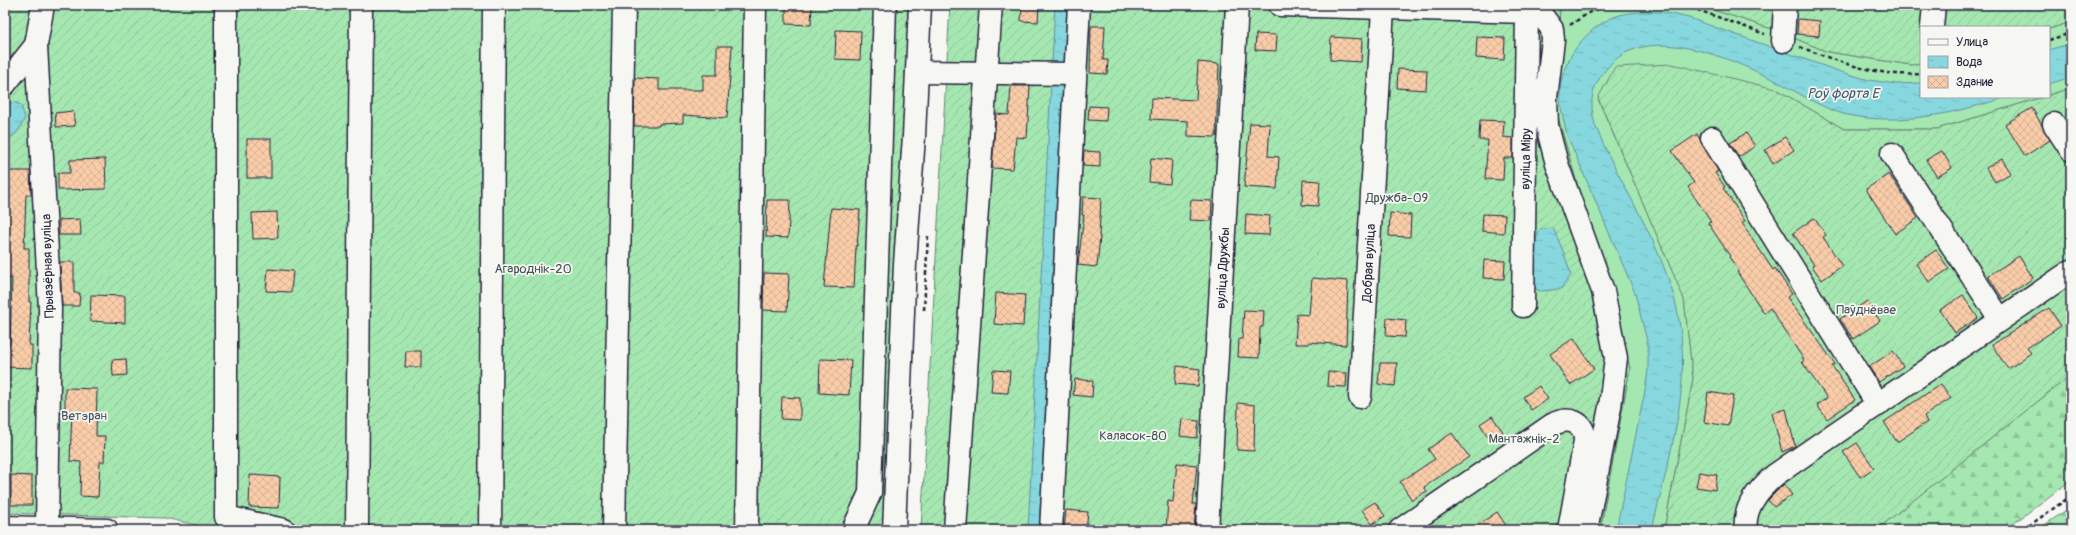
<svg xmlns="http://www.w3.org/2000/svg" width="2076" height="535" font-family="Pangolin,sans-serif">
<defs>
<pattern id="forest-firs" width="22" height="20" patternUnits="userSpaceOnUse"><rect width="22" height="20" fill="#a5e7b1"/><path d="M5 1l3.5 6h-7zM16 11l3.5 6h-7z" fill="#8ec699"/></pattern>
<pattern id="garden-furrows" width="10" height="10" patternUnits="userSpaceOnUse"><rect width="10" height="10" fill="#a5e7b1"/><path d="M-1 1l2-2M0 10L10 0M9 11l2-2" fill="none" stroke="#8ec699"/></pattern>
<pattern id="water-ripples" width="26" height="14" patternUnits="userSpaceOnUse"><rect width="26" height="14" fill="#87d8de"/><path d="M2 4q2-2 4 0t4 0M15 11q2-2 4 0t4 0" fill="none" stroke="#74b9bf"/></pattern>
<pattern id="building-cross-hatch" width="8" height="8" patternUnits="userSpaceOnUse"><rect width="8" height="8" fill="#facda9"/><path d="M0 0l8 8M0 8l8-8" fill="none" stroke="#d6b092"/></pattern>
</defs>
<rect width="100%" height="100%" fill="#f6f6f2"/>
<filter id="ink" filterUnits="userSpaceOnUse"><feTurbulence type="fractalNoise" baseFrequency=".025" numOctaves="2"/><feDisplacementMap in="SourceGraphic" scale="8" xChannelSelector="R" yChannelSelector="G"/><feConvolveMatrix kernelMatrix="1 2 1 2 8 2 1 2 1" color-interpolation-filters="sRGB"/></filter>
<g filter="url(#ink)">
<g fill="#a5e7b1" stroke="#648476">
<path d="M 1565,5 L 1698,5 L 1772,29 L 1828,52 L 1911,65 L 1921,63 L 1921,97 L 2043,97 L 1937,129 L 1844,129 L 1776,89 L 1598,99 L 1684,298 L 1693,379 L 1664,530 L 1600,530 L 1630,368 L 1555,107 L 1560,6 Z"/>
<path d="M 2071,22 L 2071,88 L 2049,95 L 2049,29 Z"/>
</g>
<g fill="url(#forest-firs)" stroke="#648476">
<path d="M 2071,375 L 2071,480 L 2005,530 L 1876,530 Z"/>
<path d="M 2071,507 L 2071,530 L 2037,530 Z"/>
</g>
<g fill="url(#garden-furrows)" stroke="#648476">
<path d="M 5,5 L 911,5 L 885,530 L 218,530 L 165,518 L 5,513 Z"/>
<path d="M 950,5 L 1565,5 L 1560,6 L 1555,107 L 1630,368 L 1600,530 L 921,530 Z"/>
<path d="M 1698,5 L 2071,5 L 2071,22 L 2049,29 L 2049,27 L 1921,27 L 1921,63 L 1911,65 L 1828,52 L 1772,29 Z"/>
<path d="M 1672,64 L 1776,89 L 1844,129 L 1937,129 L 2043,97 L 2049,97 L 2049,95 L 2071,88 L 2071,375 L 1876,530 L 1664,530 L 1693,379 L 1684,299 L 1598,98 L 1615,67 Z"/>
</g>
<g fill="url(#water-ripples)" stroke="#5f8f9d">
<path d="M 1055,5 L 1067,5 L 1064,63 L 1055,65 L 1052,63 Z"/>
<path d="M 1638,12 L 1662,12 L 1689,18 L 1838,71 L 1869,80 L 1896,84 L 1921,83 L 1921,97 L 2007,97 C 1959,112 1910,124 1859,117 C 1824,113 1797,90 1766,76 C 1724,56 1645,23 1608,67 C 1591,87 1589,100 1595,125 C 1616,177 1650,225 1668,278 C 1700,368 1672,442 1652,530 L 1616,530 L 1645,391 L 1648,370 L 1648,345 L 1635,293 L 1567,135 C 1564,121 1560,108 1560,93 C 1560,61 1588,24 1620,15 C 1625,13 1632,13 1638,12 Z"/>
<path d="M 2071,43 L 2071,77 L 2049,84 L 2049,50 Z"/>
<path d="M 1051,83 L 1063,83 L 1039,530 L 1028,530 Z"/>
<path d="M 13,102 L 21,105 L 25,118 C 21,127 16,137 5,139 L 5,106 Z"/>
<path d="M 1553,228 L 1564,253 L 1571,275 L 1561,289 L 1541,291 L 1533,288 L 1535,242 L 1540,229 Z"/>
</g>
<g fill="url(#building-cross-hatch)" stroke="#22223b">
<path d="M 786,5 L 812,6 L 811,25 L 786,24 Z"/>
<path d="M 1022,5 L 1039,5 L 1038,22 L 1021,21 Z"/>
<path d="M 1798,19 L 1820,21 L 1819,36 L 1797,34 Z"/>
<path d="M 1091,26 L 1105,26 L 1103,60 L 1108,60 L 1107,74 L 1090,73 Z"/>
<path d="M 836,30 L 861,31 L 860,60 L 835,59 Z"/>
<path d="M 1256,34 L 1277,35 L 1276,51 L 1255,50 Z"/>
<path d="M 1331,37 L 1362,39 L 1361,62 L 1330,60 Z"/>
<path d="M 1477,37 L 1505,38 L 1504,60 L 1476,58 Z"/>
<path d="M 717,46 L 732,46 L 727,118 L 683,115 L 683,123 L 659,124 L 659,126 L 634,126 L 635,78 L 659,79 L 659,90 L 703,90 L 703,75 L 717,75 Z"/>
<path d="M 1198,62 L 1219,64 L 1216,137 L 1188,136 L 1188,121 L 1151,119 L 1152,98 L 1196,100 Z"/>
<path d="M 1398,69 L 1427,70 L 1426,90 L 1397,88 Z"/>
<path d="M 1011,86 L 1030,86 L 1027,138 L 1016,137 L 1013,169 L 992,168 L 996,114 L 1009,115 Z"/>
<path d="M 1089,106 L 1107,107 L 1106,121 L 1088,120 Z"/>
<path d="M 2032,108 L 2050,140 L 2025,156 L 2005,124 Z"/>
<path d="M 73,111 L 75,126 L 56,127 L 55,113 Z"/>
<path d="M 1480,120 L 1504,121 L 1503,137 L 1513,138 L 1513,158 L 1504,158 L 1503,180 L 1485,179 L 1488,140 L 1479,140 Z"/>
<path d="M 1250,123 L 1270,124 L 1268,156 L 1279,157 L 1277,189 L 1244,187 Z"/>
<path d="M 1746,133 L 1755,146 L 1739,157 L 1730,143 Z"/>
<path d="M 1697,134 L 1718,171 L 1715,173 L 1725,187 L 1723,188 L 1745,221 L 1742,223 L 1773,270 L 1775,268 L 1792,294 L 1787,297 L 1835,364 L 1832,366 L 1855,400 L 1827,419 L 1817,405 L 1827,398 L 1802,362 L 1804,360 L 1770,308 L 1764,313 L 1737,272 L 1739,271 L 1729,257 L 1730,256 L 1708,223 L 1711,222 L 1688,187 L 1694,183 L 1672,151 Z"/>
<path d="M 1785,137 L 1794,150 L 1773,164 L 1765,150 Z"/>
<rect x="247" y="139" width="24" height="39"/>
<path d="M 1084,151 L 1100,152 L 1100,167 L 1083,166 Z"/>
<path d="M 1942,151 L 1952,168 L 1937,177 L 1926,160 Z"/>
<path d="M 1151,158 L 1172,160 L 1170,184 L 1149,182 Z"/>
<path d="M 105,159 L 106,189 L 58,190 L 58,173 L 70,173 L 70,160 Z"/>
<path d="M 2002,159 L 2011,173 L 1995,182 L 1986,168 Z"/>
<path d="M 5,171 L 30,171 L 31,195 L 26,195 L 24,248 L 29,248 L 29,302 L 31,302 L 29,345 L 32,345 L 32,368 L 5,367 L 5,344 L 10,344 L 12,278 L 5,278 Z"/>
<path d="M 1889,174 L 1918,218 L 1895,234 L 1866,189 Z"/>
<path d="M 1303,180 L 1320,181 L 1318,206 L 1302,205 Z"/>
<path d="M 1083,197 L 1101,198 L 1099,236 L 1100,236 L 1097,267 L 1078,265 L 1084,215 L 1082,215 Z"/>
<path d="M 767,200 L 790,200 L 788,238 L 766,237 Z"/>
<path d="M 1191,200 L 1212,201 L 1211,221 L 1189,220 Z"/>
<path d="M 831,208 L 860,210 L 857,246 L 856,246 L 854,288 L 824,287 Z"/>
<path d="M 277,212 L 278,238 L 253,239 L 252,213 Z"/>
<path d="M 1390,213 L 1411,215 L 1410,237 L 1389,236 Z"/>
<path d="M 1246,214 L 1270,216 L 1269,235 L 1245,234 Z"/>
<path d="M 1483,214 L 1505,215 L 1504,233 L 1482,231 Z"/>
<path d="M 1814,218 L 1826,235 L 1823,237 L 1842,266 L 1822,280 L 1812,266 L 1814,265 L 1793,233 Z"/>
<path d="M 80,219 L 81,235 L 59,235 L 59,220 Z"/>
<path d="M 1936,250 L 1949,269 L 1929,282 L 1916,264 Z"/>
<path d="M 2019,256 L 2033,278 L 2003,299 L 1988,276 Z"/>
<path d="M 1484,260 L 1505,261 L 1504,279 L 1483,278 Z"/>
<path d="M 60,262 L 74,262 L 74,293 L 80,293 L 79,306 L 62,306 Z"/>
<path d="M 268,269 L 293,271 L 291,292 L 266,291 Z"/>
<path d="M 764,273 L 789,274 L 787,311 L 763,310 Z"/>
<path d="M 1312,278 L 1348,281 L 1346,345 L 1309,342 L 1309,344 L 1295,344 L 1297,314 L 1309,315 Z"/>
<path d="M 996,293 L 1025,295 L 1023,326 L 994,324 Z"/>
<path d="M 91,295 L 125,296 L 125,323 L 90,321 Z"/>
<path d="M 1963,295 L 1978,318 L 1955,333 L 1940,310 Z"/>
<path d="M 1867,301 L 1880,321 L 1853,339 L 1840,319 Z"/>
<path d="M 2049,308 L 2061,326 L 2027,348 L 2031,353 L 2008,369 L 1992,345 Z"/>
<path d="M 1244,310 L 1264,311 L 1263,327 L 1260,327 L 1259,358 L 1238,357 L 1239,339 L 1242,339 Z"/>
<path d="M 1387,318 L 1406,320 L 1405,337 L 1386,336 Z"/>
<path d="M 1574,338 L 1594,369 L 1570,385 L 1550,354 Z"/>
<path d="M 406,351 L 421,351 L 421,367 L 405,367 Z"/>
<path d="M 1893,351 L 1903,366 L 1879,382 L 1869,367 Z"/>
<path d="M 126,359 L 127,375 L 113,376 L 112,360 Z"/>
<path d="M 820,359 L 851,360 L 849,395 L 819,393 Z"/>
<path d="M 1380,363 L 1397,363 L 1395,386 L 1378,384 Z"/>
<path d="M 1177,366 L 1200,369 L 1198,386 L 1175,384 Z"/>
<path d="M 993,370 L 1010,371 L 1008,393 L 991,392 Z"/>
<path d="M 1328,372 L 1347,373 L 1346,387 L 1327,386 Z"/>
<path d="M 1075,379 L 1093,381 L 1092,397 L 1073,395 Z"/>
<path d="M 1941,384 L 1951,398 L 1924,416 L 1927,422 L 1897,442 L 1884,422 Z"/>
<path d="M 1539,386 L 1548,399 L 1531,410 L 1523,397 Z"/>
<path d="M 65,388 L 97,389 L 96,436 L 105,436 L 104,462 L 100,462 L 98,497 L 80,496 L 81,462 L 70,461 L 72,411 L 65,411 Z"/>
<path d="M 1708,392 L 1733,396 L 1728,426 L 1704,422 Z"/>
<path d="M 782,397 L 800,398 L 800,420 L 781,419 Z"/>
<path d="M 1238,403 L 1255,405 L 1254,451 L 1237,450 Z"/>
<path d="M 1786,409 L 1795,446 L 1782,452 L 1772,413 Z"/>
<path d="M 1492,416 L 1503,432 L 1490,440 L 1480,424 Z"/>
<path d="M 1182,419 L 1199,421 L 1197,438 L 1180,436 Z"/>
<path d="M 1452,433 L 1469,457 L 1424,487 L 1427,491 L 1412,500 L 1400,482 L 1435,459 L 1428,449 Z"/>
<path d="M 1857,443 L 1874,468 L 1860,477 L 1843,452 Z"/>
<path d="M 1177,463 L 1197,465 L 1193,504 L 1196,504 L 1194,530 L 1166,530 L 1168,501 L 1173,502 Z"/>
<path d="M 1699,472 L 1717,475 L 1715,490 L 1696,487 Z"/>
<path d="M 11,475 L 32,476 L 32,505 L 11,505 Z"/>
<path d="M 250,475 L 280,477 L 279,508 L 249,507 Z"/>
<path d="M 1784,484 L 1792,495 L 1774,507 L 1768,500 Z"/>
<path d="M 1375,502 L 1385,516 L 1372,524 L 1362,510 Z"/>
<path d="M 1066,510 L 1088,512 L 1086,530 L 1064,530 Z"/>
<path d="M 1497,512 L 1509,530 L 1470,530 Z"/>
</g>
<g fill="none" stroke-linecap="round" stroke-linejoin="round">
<defs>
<g id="minor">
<path d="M 43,5 L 36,45 L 50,309 L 47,528"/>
<path d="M 226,5 L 226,517 L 284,530"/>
<path d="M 1280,5 L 1527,12 L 1543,17 L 1552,29 L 1553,40 L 1546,98 L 1547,126 L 1557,164 L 1603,291 L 1616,358 L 1610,407 L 1586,530"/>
<path d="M 1932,27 L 1934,5"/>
<path d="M 1783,41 L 1785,5"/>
<path d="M 917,72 L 1075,74"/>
<path d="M 5,84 L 36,45"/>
<path d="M 2054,124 L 2071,150"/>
<path d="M 1712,138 L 1878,405"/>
<path d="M 1892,154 L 2000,319"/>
<path d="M 1523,306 L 1527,12"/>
<path d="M 1360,397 L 1383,9"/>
<path d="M 5,527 L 107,530"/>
<path d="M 357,530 L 361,5"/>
<path d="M 490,530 L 494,5"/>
<path d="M 614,530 L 624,5"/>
<path d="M 747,530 L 755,5"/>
<path d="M 853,530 L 870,493 L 885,5"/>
<path d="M 894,530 L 905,264 L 914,136 L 920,5"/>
<path d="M 955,530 L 991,5"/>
<path d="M 1051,530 L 1079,5"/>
<path d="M 1207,530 L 1237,5"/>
<path d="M 1400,530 L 1552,425 C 1568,416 1585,421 1585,441 L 1569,530"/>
<path d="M 1746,530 C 1743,507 1759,489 1775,475 L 2071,271"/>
</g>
</defs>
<use href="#minor" stroke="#22223b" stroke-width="25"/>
<g stroke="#22223b" stroke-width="2.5" stroke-dasharray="4 3" stroke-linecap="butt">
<path d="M 1684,5 L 1765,34"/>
<path d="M 1570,25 L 1590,12 L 1609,5"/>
<path d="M 2049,40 L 2071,33"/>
<path d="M 1800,47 C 1840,62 1877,77 1921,74"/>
<path d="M 924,310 L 928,235"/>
<path d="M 2023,530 L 2071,496"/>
</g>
<use href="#minor" stroke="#f6f6f2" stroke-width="22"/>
</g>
</g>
<g text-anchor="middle" stroke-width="3.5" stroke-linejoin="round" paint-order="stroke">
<g font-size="13" fill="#22223b" stroke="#f6f6f2">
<text transform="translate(1525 159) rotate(-89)" y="5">вуліца Міру</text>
<text transform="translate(1368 263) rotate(-87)" y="5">Добрая вуліца</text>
<text transform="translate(47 266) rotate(-92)" y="5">Прыазёрная вуліца</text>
<text transform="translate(1222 268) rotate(-87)" y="5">вуліца Дружбы</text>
</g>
<g font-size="13" fill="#435358" stroke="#f6f6f2">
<text x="1397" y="202">Дружба-09</text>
<text x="533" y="273">Агароднік-20</text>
<text x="1866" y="314">Паўднёвае</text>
<text x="84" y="420">Ветэран</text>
<text x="1133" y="440">Каласок-80</text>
<text x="1524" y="443">Мантажнік-2</text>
</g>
<g font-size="14" font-style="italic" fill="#40596c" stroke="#f6f6f2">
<text x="1843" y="98">Роў форта Е</text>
</g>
</g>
<rect width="2076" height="535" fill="none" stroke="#f6f6f2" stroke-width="20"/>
<rect x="10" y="10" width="2056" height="515" fill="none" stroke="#22223b" stroke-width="1.5" filter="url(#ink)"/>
<rect x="1920" y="26" width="130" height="72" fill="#f6f6f2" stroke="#a1a1a9"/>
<rect x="1928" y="39" width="20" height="6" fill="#f6f6f2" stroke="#a1a1a9"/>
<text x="1956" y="46" font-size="12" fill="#22223b">Улица</text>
<rect x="1928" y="56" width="20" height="12" fill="url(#water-ripples)" stroke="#a1a1a9"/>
<text x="1956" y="66" font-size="12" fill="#22223b">Вода</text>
<rect x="1928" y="76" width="20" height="12" fill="url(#building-cross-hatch)" stroke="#a1a1a9"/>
<text x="1956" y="86" font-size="12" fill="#22223b">Здание</text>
</svg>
